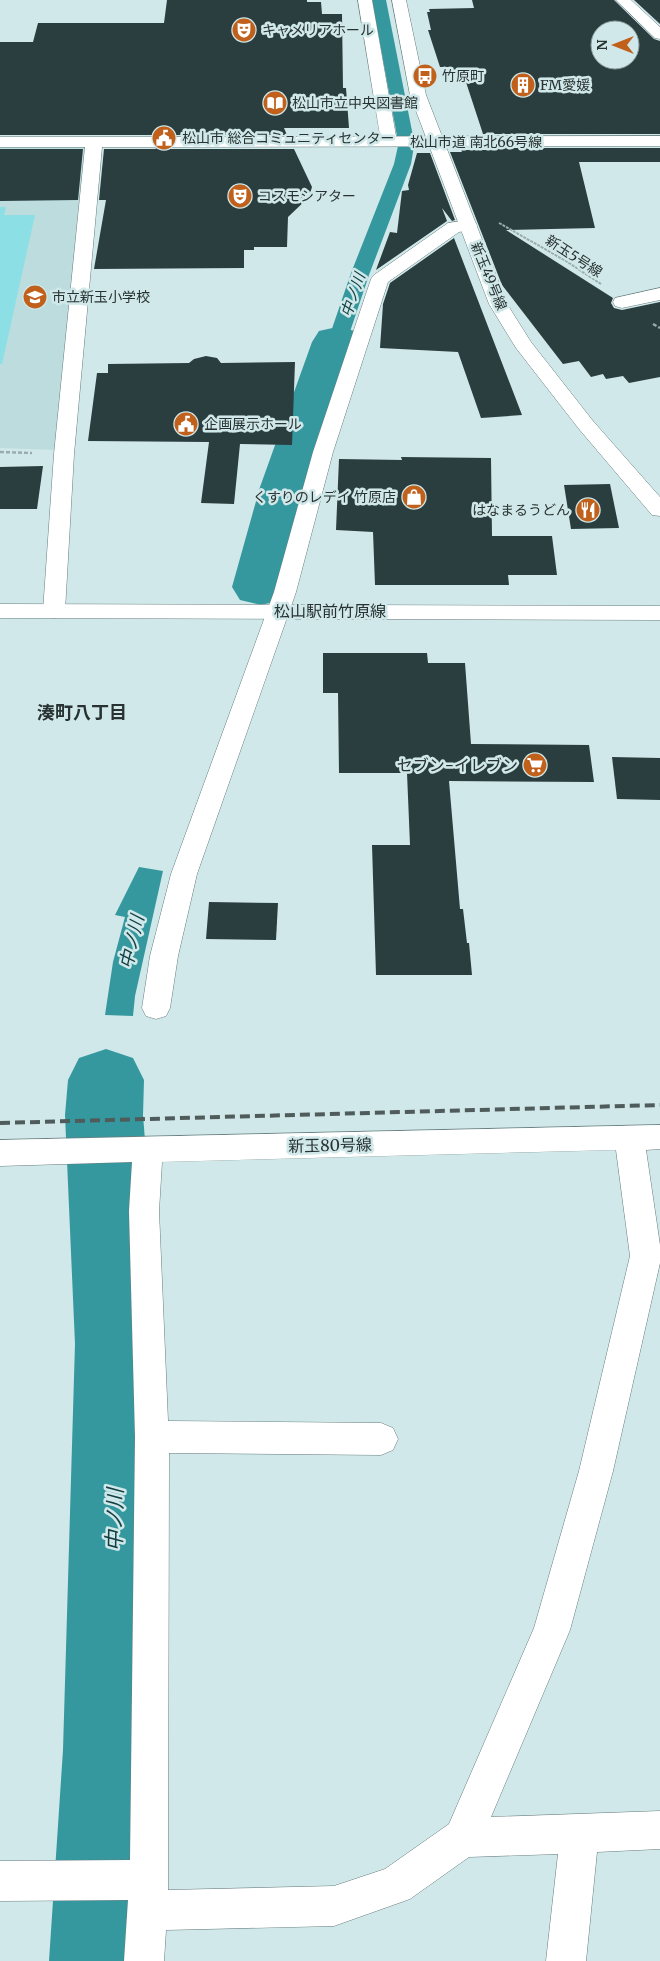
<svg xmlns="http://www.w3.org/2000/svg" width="660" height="1961" font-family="Merriweather,'Noto Sans JP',serif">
<rect width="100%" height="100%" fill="#d0e8e9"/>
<path fill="#bcdcde" d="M 0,146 L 85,146 L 55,450 L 0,448 Z"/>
<path fill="#8cdfe4" d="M 0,207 L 6,207 L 4,215 L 35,215 L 2,364 L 0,364 Z"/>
<g fill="#34989e">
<path d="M 372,0 L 386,0 L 413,136 L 397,136 Z"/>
<path d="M 398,146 L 414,146 L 411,164 L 369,275 L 314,439 L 295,437 L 351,273 L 394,164 Z"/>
<path d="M 287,466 L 305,467 L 272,587 L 252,587 L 279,483 Z"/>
<path d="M 139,867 L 163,871 L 135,996 L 133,1016 L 105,1015 L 113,962 L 125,917 L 115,915 Z"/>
</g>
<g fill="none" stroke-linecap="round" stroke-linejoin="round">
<g fill="#34989e" fill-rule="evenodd">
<path d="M 337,327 L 355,331 L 362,342 L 316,487 L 290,587 L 282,600 L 261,605 L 240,600 L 232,587 L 260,487 L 312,342 L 319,331 Z"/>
<path d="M 106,1049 L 133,1058 L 144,1080 L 143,1115 L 161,1344 L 163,1750 L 155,1961 L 49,1961 L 63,1750 L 75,1344 L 65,1115 L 68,1080 L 79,1058 Z"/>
</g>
</g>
<g fill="#2b3e3f" fill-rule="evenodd">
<path d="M 167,0 L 307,0 L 307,2 L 321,2 L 322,14 L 342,14 L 343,88 L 346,88 L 349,128 L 284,128 L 287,135 L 171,135 L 163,139 L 155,135 L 0,135 L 0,42 L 33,42 L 38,23 L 164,23 Z"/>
<path d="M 472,0 L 614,0 L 654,39 L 660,41 L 660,134 L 483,134 L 463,73 L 454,73 L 452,67 L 440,67 L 428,30 L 431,30 L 427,12 L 430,12 L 429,9 L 474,8 ZM 600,30 L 630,30 L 630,60 L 600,60 Z"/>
<path d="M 634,0 L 660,0 L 660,24 Z"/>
<path d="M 163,145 L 171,149 L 294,149 L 312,187 L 309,197 L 288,217 L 287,247 L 254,247 L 254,250 L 244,250 L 244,268 L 94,269 L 106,200 L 99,200 L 104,149 L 155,149 Z"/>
<path d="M 487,148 L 660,148 L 660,162 L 579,162 L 595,228 L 506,230 L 613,298 L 611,303 L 614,308 L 622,310 L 660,302 L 660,377 L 629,383 L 623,376 L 606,379 L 603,374 L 591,377 L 579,361 L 563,364 L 502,285 L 450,152 L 462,152 L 461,150 L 488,150 Z"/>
<path d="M 0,149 L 83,149 L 78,200 L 0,201 Z"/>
<path d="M 417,153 L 430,153 L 455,220 L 452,221 L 442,208 L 447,221 L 376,270 L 390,232 L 397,233 L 402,191 L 409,190 L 408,185 Z"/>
<path d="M 454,238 L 522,415 L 481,418 L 458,352 L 380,348 L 383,304 L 390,283 Z"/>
<path d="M 206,356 L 217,358 L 221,363 L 295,362 L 292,445 L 240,444 L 234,504 L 201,503 L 209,442 L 88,441 L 97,373 L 108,373 L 108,364 L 189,363 L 194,359 Z"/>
<path d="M 401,457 L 491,458 L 492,536 L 552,536 L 557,575 L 508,575 L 509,585 L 375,585 L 373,532 L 336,530 L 339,459 L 402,460 Z"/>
<path d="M 43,466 L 37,509 L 0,509 L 0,467 Z"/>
<path d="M 610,484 L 619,528 L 571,529 L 564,485 Z"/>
<path d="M 323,653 L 427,653 L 428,663 L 465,663 L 471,744 L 589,745 L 594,782 L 449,781 L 460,909 L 463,909 L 467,943 L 469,943 L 472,975 L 376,975 L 372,845 L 410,845 L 407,773 L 339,773 L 338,693 L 323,693 Z"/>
<path d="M 612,757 L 660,758 L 660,800 L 617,799 Z"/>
<path d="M 209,902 L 278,903 L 276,940 L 206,939 Z"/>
</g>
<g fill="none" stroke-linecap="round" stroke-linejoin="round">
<defs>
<path id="pedestrian" d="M 358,0 L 372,0 L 396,136 L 391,145 L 379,145 L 377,142 L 380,136 Z"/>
<g id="minor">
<path d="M 660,136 L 660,146 L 171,147 L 165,145 L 163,142 L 161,145 L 155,147 L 102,147 L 74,454 L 65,611 L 62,616 L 54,618 L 46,616 L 43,611 L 54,454 L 85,147 L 0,147 L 0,137 L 155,137 L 161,139 L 163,142 L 165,139 L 171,137 Z"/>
<path d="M 468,220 L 474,221 L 477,225 L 474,229 L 459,232 L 388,282 L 333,452 L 296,592 L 197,874 L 178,956 L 170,1008 L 166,1016 L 156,1019 L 146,1016 L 142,1008 L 150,956 L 171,874 L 274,592 L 313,452 L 371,279 L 374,275 L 448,223 Z"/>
<path d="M 660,288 L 660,300 L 622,308 L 615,306 L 613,302 L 615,298 Z"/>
<path d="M 660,1125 L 660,1149 L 646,1150 L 660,1245 L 660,1263 L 613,1471 L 570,1630 L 491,1817 L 660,1811 L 660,1849 L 597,1852 L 586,1961 L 546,1961 L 558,1854 L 469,1857 L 410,1899 L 334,1926 L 166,1930 L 164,1961 L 124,1961 L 128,1900 L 0,1901 L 0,1861 L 130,1860 L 135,1437 L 129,1211 L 132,1162 L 0,1166 L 0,1140 ZM 616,1150 L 630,1256 L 579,1471 L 534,1628 L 449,1824 L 385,1869 L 334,1886 L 168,1890 L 169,1453 L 381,1455 L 393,1450 L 398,1439 L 393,1428 L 381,1423 L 168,1421 L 159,1211 L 162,1162 Z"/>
</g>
<g id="tertiary">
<path d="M 392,0 L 406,0 L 426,95 L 507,304 L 531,342 L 593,421 L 660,497 L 660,516 L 652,515 L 579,429 L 516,348 L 489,304 L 410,95 Z"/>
<path d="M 616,0 L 631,0 L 660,27 L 660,39 L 655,38 Z"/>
<path d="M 0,604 L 660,606 L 660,620 L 0,618 Z"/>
</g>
</defs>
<use href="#pedestrian" stroke="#687d7f" stroke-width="1"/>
<use href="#minor" stroke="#687d7f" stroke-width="1"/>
<use href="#tertiary" stroke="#687d7f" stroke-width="1"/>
<path stroke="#99acad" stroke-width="2" stroke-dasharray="3 1" stroke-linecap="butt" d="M 499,223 L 566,261 L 601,284"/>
<g stroke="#99acad" stroke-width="2.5" stroke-dasharray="4 2" stroke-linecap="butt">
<path d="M 653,324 L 660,328"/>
<path d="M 0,452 L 32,453"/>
</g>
<use href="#pedestrian" fill="#fff" fill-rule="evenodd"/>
<use href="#minor" fill="#fff" fill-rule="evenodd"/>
<use href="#tertiary" fill="#fff" fill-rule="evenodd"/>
<path stroke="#505c5c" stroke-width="4" stroke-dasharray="10 5" stroke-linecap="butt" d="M 0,1123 L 660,1105"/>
</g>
<defs>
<symbol id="theatre-disc" viewBox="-11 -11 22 22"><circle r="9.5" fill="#c0601b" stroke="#d0e8e9"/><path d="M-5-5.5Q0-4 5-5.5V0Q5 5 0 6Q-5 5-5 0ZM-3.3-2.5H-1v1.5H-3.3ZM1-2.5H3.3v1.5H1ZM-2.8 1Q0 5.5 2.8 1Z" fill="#fff"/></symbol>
<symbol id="bus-disc" viewBox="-11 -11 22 22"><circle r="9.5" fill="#c0601b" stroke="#d0e8e9"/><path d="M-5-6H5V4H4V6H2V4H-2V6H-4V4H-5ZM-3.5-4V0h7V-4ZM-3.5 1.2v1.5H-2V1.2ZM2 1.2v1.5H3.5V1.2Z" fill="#fff"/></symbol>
<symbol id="building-disc" viewBox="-11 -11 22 22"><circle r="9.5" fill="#c0601b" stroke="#d0e8e9"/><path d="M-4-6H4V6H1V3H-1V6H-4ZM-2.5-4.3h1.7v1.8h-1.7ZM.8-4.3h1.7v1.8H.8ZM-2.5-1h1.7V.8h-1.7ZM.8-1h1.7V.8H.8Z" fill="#fff"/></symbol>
<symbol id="library-disc" viewBox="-11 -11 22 22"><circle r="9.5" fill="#c0601b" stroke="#d0e8e9"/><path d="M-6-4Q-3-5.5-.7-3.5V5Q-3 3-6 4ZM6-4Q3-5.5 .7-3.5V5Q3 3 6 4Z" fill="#fff"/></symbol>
<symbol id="civic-disc" viewBox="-11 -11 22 22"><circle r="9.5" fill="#c0601b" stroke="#d0e8e9"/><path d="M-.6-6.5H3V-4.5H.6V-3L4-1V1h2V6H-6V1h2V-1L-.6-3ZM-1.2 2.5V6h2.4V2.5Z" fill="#fff"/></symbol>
<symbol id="school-disc" viewBox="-11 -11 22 22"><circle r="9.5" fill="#c0601b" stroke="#d0e8e9"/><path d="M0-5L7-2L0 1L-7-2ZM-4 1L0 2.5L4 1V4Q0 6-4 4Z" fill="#fff"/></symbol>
<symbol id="shop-disc" viewBox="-11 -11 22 22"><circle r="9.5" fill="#c0601b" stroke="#d0e8e9"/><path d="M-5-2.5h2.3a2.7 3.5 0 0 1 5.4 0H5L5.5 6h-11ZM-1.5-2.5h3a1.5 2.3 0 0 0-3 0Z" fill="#fff"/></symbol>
<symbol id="restaurant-disc" viewBox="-11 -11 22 22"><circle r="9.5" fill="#c0601b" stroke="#d0e8e9"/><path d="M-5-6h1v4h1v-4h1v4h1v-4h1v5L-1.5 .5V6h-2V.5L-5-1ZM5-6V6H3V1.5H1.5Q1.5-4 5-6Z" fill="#fff"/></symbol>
<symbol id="supermarket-disc" viewBox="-11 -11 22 22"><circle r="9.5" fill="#c0601b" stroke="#d0e8e9"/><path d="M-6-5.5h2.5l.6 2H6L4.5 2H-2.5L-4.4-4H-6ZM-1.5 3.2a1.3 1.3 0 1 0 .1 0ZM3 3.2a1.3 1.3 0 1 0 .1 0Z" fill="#fff"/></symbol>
</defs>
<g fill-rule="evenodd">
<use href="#theatre-disc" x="230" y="16" width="28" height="28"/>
<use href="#bus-disc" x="411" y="62" width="28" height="28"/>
<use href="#building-disc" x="509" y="71" width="28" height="28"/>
<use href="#library-disc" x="261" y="89" width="28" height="28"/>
<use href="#civic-disc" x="150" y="124" width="28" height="28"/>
<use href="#theatre-disc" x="226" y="182" width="28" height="28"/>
<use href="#school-disc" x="21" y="283" width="28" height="28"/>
<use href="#civic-disc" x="172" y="410" width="28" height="28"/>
<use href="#shop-disc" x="400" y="483" width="28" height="28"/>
<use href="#restaurant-disc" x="574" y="496" width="28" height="28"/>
<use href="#supermarket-disc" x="521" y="751" width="28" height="28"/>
</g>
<g text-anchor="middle" stroke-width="5" stroke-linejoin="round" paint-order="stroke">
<g font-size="14" fill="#293232" stroke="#d0e8e9" text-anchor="start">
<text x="262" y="35">キャメリアホール</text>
<text x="442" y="81">竹原町</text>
<text x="540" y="90">FM愛媛</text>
<text x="292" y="108">松山市立中央図書館</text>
<text x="182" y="143">松山市 総合コミュニティセンター</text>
<text x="258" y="201">コスモシアター</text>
<text x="52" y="302">市立新玉小学校</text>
<text x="204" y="429">企画展示ホール</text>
<text x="396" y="502" text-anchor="end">くすりのレデイ 竹原店</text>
<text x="570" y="515" text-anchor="end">はなまるうどん</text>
</g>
<g font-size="14" fill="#293232" stroke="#d0e8e9">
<text x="476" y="147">松山市道 南北66号線</text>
<text transform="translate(574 256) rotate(33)" y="5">新玉5号線</text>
<text transform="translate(489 276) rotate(68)" y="5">新玉49号線</text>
</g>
<g font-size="15" font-style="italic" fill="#134043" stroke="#d0e8e9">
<text transform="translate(353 295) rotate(-71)" y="5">中ノ川</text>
</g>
<g font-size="16" fill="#293232" stroke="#d0e8e9">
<text x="330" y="617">松山駅前竹原線</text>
<text transform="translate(330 1145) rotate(-1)" y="6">新玉80号線</text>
</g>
<g font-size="16" fill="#293232" stroke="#d0e8e9" text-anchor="end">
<text x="518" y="771">セブン-イレブン</text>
</g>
<g font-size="18" font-weight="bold" fill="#293232" stroke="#d0e8e9">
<text x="82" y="719">湊町八丁目</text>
</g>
<g font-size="18" font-style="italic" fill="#134043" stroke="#d0e8e9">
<text transform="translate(132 942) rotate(-77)" y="6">中ノ川</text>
</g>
<g font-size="21" font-style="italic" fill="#134043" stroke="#d0e8e9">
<text transform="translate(115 1520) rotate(-89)" y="7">中ノ川</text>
</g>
</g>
<g transform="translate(615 45) rotate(270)"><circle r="24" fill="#d0e8e9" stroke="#8d9fa0"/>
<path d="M0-4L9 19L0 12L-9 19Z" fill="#c0601b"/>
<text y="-8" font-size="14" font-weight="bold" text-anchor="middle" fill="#293232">N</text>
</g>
</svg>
